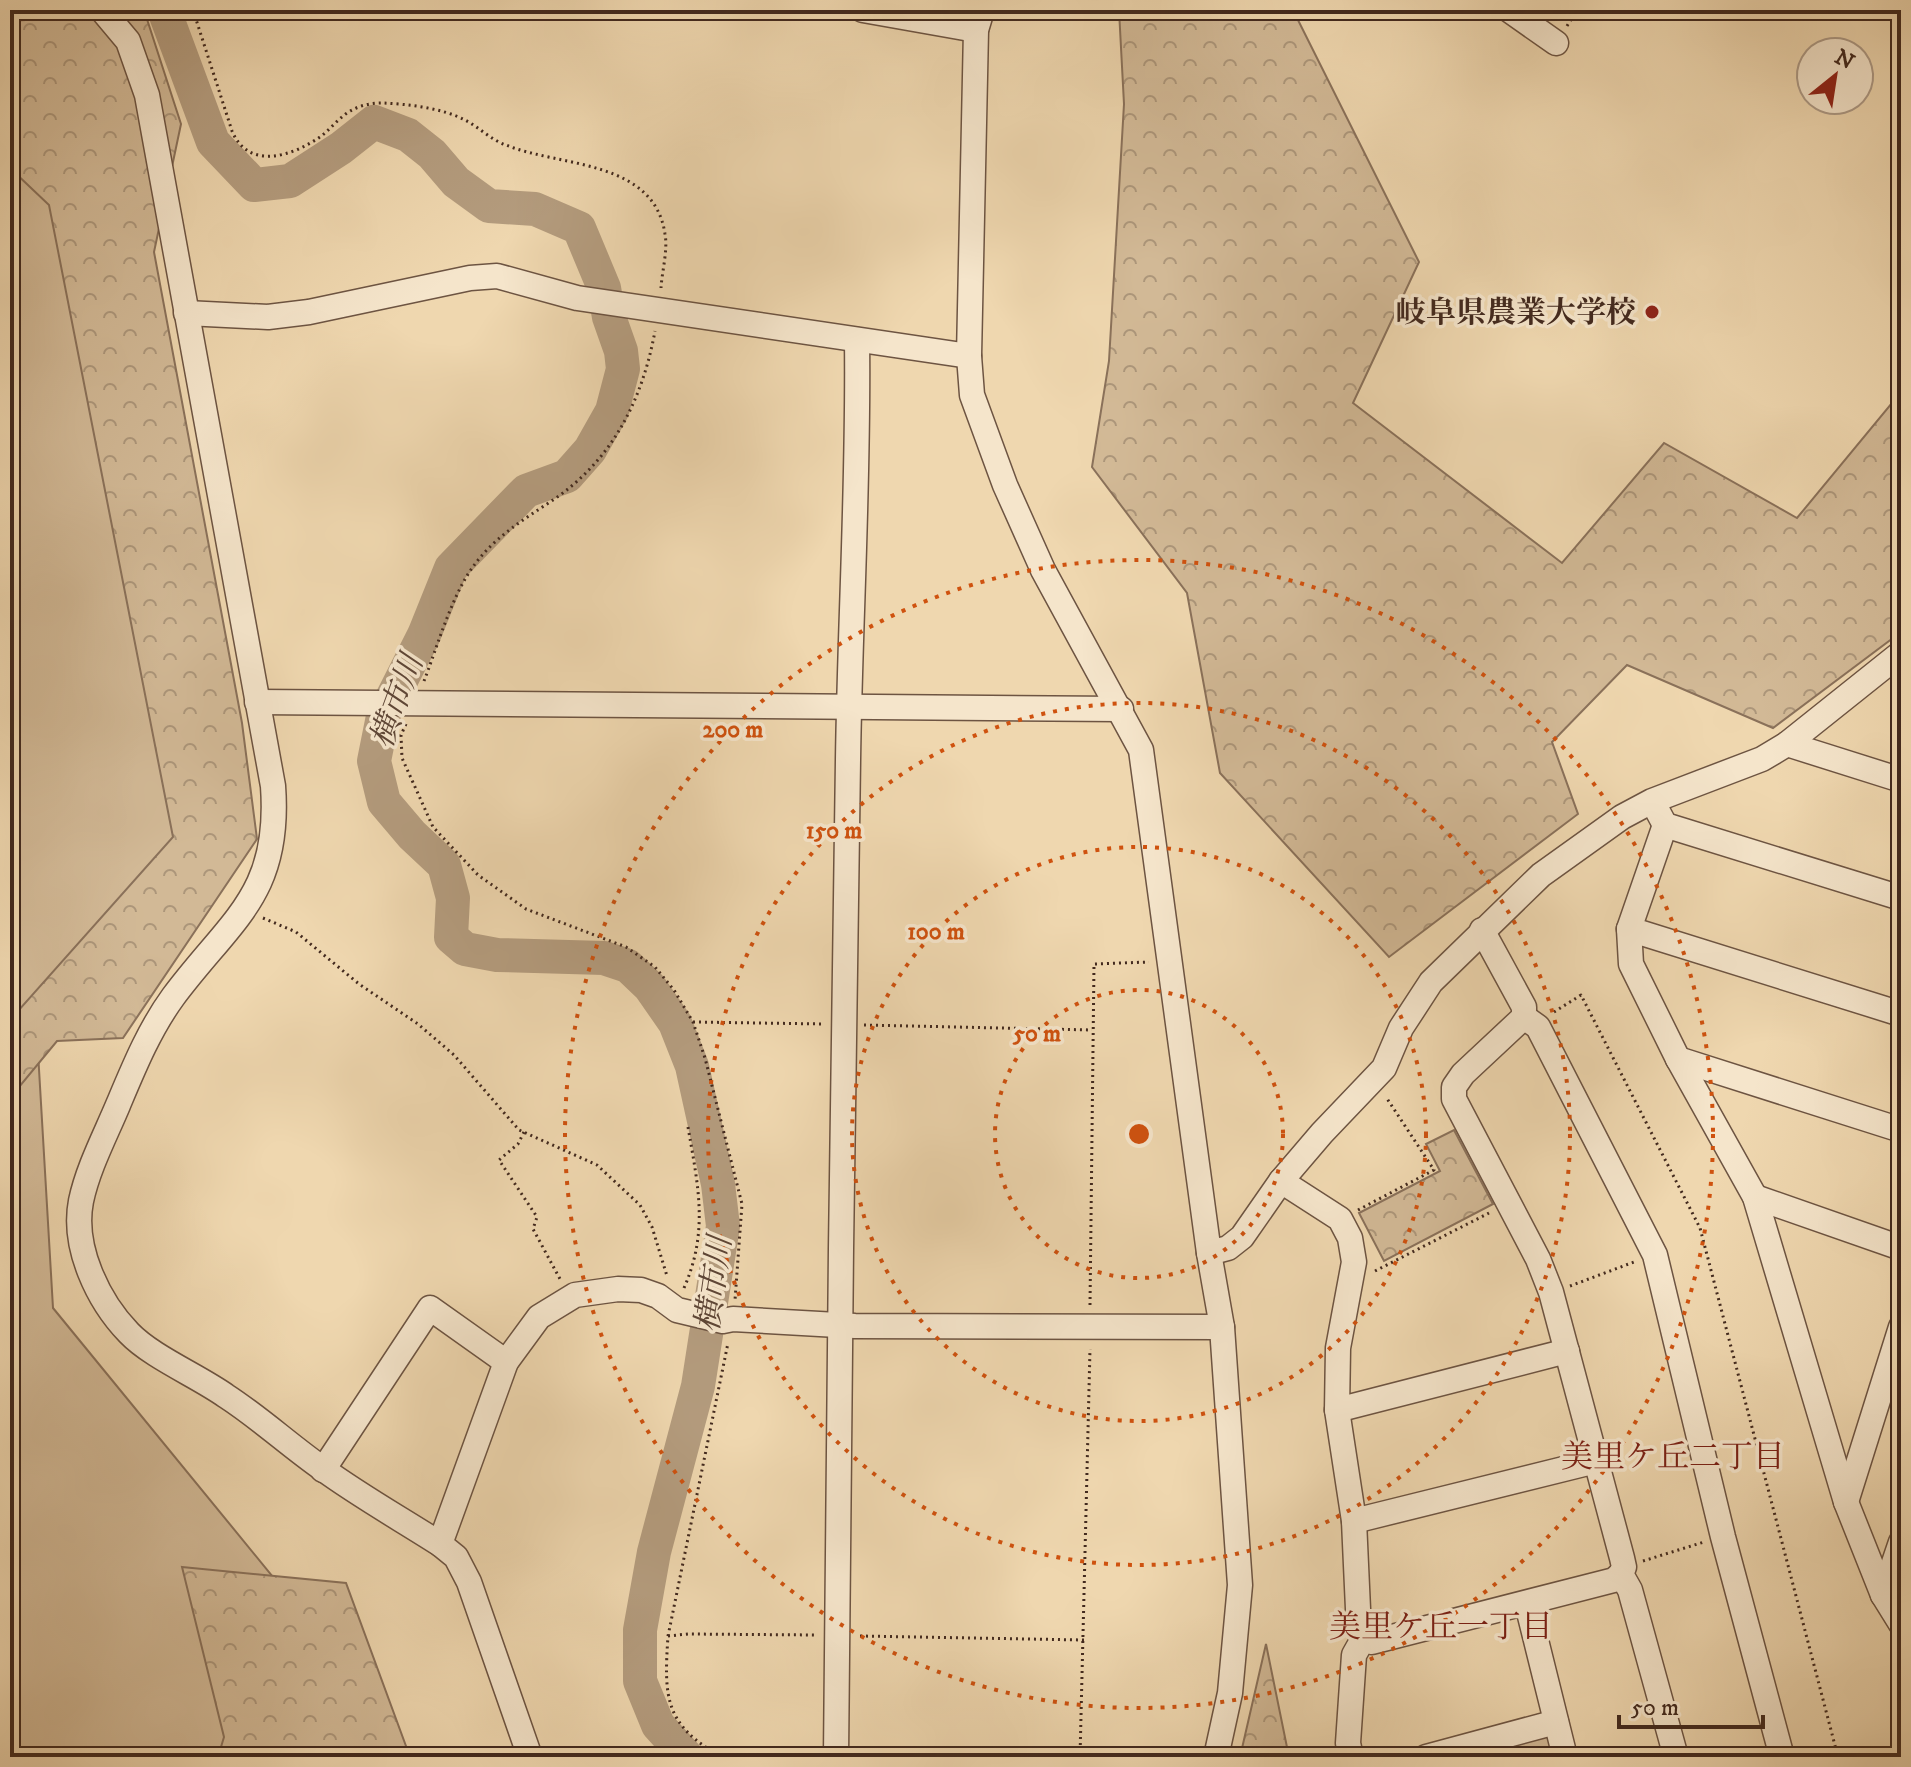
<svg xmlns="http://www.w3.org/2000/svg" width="1911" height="1767" font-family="'IM FELL DW Pica','Noto Serif JP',serif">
<defs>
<pattern id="forest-crowns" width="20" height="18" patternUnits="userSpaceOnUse" patternTransform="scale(2)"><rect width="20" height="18" fill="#d2b996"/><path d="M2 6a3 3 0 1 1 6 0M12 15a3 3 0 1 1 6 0" fill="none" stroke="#ac967a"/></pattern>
</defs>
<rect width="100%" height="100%" fill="#efd7af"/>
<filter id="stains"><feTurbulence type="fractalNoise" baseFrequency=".0025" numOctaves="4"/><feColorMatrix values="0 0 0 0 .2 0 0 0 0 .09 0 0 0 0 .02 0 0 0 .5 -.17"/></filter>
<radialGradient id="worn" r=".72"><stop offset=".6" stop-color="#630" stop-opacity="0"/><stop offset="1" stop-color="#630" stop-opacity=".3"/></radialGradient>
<path fill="#d2b996" stroke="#8a715a" stroke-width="2" d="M 62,165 L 192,842 L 36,1018 L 53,1308 L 282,1588 L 262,1757 L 10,1757 L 10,166 Z"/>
<g fill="url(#forest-crowns)" stroke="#8a715a" stroke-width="2">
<path d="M 60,10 L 144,10 L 181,124 L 154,252 L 242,723 L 257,839 L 123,1038 L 57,1041 L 10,1098 L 10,1020 L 173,837 L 49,205 L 10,168 L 10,21 L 57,18 Z"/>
<path d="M 1119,10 L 1293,10 L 1419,262 L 1353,403 L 1562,563 L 1664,443 L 1797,518 L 1901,392 L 1901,632 L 1773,728 L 1627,665 L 1552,742 L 1578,814 L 1389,957 L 1220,773 L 1187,593 L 1092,467 L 1109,361 L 1124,104 Z"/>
<path d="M 1454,1130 L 1493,1204 L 1384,1261 L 1359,1213 L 1440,1171 L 1426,1144 Z"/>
<path d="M 182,1567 L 346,1583 L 410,1757 L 218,1757 L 224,1737 Z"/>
<path d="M 1266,1644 L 1289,1757 L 1240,1757 Z"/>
<path d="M 1553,1733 L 1559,1757 L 1497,1757 L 1494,1748 Z"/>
</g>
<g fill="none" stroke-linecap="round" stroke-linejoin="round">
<path stroke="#b49c7e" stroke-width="34" d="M 164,10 L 213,142 L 254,185 L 290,181 L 341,148 L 374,122 L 408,135 L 432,154 L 456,182 L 489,206 L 535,209 L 579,228 L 604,288 L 609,317 L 621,351 L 623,369 L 612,411 L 590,450 L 567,476 L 526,491 L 451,568 L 424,635 L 383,716 L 374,761 L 384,802 L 412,835 L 444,865 L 453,898 L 451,937 L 465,949 L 497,955 L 604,958 L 628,966 L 650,987 L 675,1023 L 692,1066 L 718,1184 L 723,1226 L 698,1386 L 654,1552 L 640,1630 L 640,1681 L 658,1725 L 687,1757"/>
<defs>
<g id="minor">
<path d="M 102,10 L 128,41 L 147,95 L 273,786 C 281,895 231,919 173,997 C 149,1030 134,1067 118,1105 C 105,1136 88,1168 81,1201 C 72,1247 98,1301 129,1333 C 152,1357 198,1376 226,1396 C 260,1418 290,1446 323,1469 C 360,1496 401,1519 440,1544 L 456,1557 L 469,1582 L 530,1757"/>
<path d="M 863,10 L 976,30"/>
<path d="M 982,10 L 976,30 L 969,356 L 972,395 L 1005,485 L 1043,570 L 1141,750 L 1209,1253 L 1222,1327 L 1240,1585 L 1230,1693 L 1216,1757"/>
<path d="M 1509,10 L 1556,43"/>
<path d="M 186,313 L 268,317 L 309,312 L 470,278 L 497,276 L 577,298 L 969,356"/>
<path d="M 257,702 L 1121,709"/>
<path d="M 1787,744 L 1901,780"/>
<path d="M 1657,810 L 1665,825 L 1901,898"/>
<path d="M 1665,825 L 1629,929 L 1901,1014"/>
<path d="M 1629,929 L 1631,964 L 1678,1059 L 1755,1197 L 1846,1502 L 1883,1595 L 1901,1624"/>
<path d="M 1482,930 L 1524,1007 L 1524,1017 L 1463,1074 L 1454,1087 L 1454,1099 L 1538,1259 L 1551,1292 L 1622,1558 L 1624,1567 L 1621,1574 L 1630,1590 L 1676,1757"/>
<path d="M 1524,1017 L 1538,1027 L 1655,1255 L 1723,1537 L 1782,1757"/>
<path d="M 1678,1059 L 1901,1130"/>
<path d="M 1281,1181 L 1340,1219 L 1350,1238 L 1354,1262 L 1338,1348 L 1337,1410 L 1354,1521 L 1359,1631 L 1363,1639 L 1354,1655 L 1348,1743 L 1351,1757"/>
<path d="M 1755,1197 L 1901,1248"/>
<path d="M 1209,1253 L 1228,1248 L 1242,1237 L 1281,1181 L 1322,1133 L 1384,1068 L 1401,1028 L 1431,982 L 1541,875 L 1622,817 L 1652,801 L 1762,759 L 1787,744 L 1901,653"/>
<path d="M 1337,1410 L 1567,1351"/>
<path d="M 323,1470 L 430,1308 L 506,1362"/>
<path d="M 1846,1502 L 1901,1327"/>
<path d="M 1354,1521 L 1596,1461"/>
<path d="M 440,1544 L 506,1362 L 539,1317 L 575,1295 L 618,1289 L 641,1290 L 658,1296 L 677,1310 L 723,1321 L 733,1319 L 855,1326 L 1222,1327"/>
<path d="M 1883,1595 L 1901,1542"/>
<path d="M 1527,1604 L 1565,1757"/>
<path d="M 1363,1639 L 1372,1642 L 1614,1580 L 1621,1574"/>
<path d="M 836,1757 C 838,1425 843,1092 848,760 C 850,620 859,480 857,340"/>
<path d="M 1426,1757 L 1556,1722"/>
</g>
</defs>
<use href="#minor" stroke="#6d5442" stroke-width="27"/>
<g stroke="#42291e" stroke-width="3" stroke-dasharray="2 4" stroke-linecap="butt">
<path d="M 193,10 L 232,131 C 249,171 292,156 320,137 C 331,129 340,116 352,110 C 361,105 372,103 382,103 C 408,104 442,108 465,120 C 479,127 491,140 506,145 C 559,167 654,159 665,234 C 668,250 662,271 661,288"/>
<path d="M 1567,26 L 1577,10"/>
<path d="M 424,681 C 438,645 452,594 475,564 C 495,537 523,520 550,502 C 611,462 642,402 655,331"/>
<path d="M 406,724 L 401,735 L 402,758 L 433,827 L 478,875 L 526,909 L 626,947 L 655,967 L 674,990 L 693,1022 L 705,1058 L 742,1204 L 735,1300"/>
<path d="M 263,918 L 296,932 L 359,984 L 418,1024 L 454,1055 L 519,1130 L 597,1165 L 640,1205 L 652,1227 L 667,1276"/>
<path d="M 1554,1012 L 1581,995 L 1700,1228 L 1838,1757"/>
<path d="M 693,1022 L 824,1024"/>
<path d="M 864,1025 L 1092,1030"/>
<path d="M 524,1132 L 518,1144 L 499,1160 L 537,1217 L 533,1229 L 560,1279"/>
<path d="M 1358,1210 L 1434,1170 L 1386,1097"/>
<path d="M 1375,1271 L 1489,1213"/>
<path d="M 1570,1286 L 1634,1262"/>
<path d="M 684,1288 C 709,1231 698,1186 688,1127"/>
<path d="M 1090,1305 L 1094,964 L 1149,962"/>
<path d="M 1643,1561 L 1704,1542"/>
<path d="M 668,1636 L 688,1634 L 816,1635"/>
<path d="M 860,1636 L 1084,1640"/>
<path d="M 722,1757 C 664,1725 664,1697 668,1636 L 728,1343"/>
<path d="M 1080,1757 L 1090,1349"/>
</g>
<use href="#minor" stroke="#f5e5cb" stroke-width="24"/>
</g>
<g fill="none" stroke="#cf520f" stroke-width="4" stroke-dasharray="4 8">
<circle cx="1139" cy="1134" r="144"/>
<circle cx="1139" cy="1134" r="287"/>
<circle cx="1139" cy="1134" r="431"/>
<circle cx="1139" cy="1134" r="574"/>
</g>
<circle fill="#8f2418" stroke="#f5e5cb" stroke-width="3" cx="1652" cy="312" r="8"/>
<g text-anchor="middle" stroke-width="7" stroke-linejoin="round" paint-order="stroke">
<g font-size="30" font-weight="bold" fill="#42291e" stroke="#f5e5cb" text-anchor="end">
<text x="1636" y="322">岐阜県農業大学校</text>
</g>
<g font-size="32" font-style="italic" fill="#5e4636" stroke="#f5e5cb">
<text transform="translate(396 701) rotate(-70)" y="11">横市川</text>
<text transform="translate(713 1284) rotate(-82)" y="11">横市川</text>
</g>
<g font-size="32" fill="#7a1f14" stroke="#f5e5cb">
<text x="1673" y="1467">美里ケ丘二丁目</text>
<text x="1441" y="1637">美里ケ丘一丁目</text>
</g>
</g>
<circle cx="1139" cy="1134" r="12" fill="#cf520f" stroke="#f5e5cb" stroke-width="4"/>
<g font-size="24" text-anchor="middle" font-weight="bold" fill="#cf520f" stroke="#f5e5cb" stroke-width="7" stroke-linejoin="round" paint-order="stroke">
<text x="733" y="737">200 m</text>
<text x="834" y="838">150 m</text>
<text x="936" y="939">100 m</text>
<text x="1037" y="1041">50 m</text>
</g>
<rect width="1911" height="1767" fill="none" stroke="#efd7af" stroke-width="40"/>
<rect x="12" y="12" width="1887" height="1743" fill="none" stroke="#42291e" stroke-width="4"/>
<rect x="20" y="20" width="1871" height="1727" fill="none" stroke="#42291e" stroke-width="2"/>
<g transform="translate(1835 76) rotate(30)"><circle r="38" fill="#f5e5cb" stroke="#ad9a86" stroke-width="2"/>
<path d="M0-6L14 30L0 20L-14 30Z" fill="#8f2418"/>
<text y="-12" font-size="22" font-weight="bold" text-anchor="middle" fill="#42291e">N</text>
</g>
<path d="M1619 1715v12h144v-12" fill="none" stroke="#42291e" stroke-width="4"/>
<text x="1631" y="1715" font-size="24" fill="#42291e" stroke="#f5e5cb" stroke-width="6" paint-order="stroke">50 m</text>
<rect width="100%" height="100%" filter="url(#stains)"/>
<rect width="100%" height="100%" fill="url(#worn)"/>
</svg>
